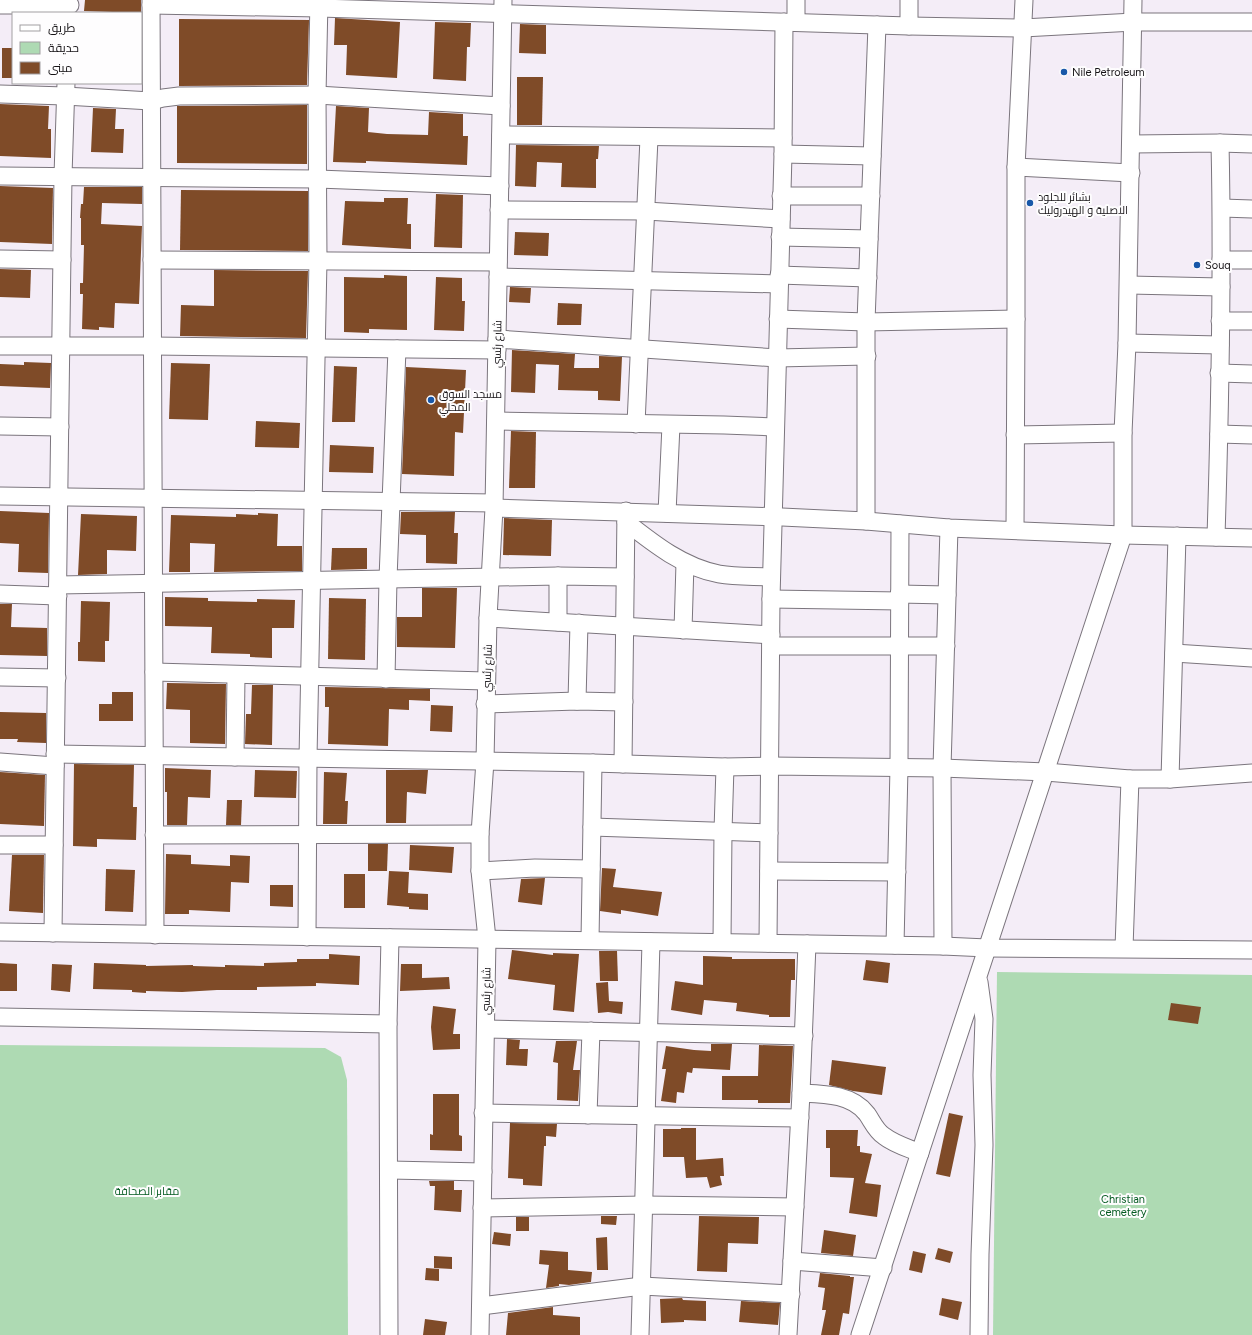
<svg xmlns="http://www.w3.org/2000/svg" width="1252" height="1335" font-family="Figtree,Cairo,sans-serif">
<rect width="100%" height="100%" fill="#f4edf7"/>
<g fill="#aedab3">
<path d="M 997,972 L 1252,975 L 1252,1335 L 993,1335 Z"/>
<path d="M 0,1045 L 325,1048 L 341,1057 L 347,1080 L 348,1335 L 0,1335 Z"/>
</g>
<g fill="#7f4b28">
<path d="M 85,0 L 141,0 L 141,13 L 84,11 Z"/>
<path d="M 335,18 L 400,22 L 397,78 L 346,75 L 347,45 L 334,45 Z"/>
<path d="M 179,19 L 309,20 L 307,85 L 179,86 Z"/>
<path d="M 435,22 L 471,23 L 470,47 L 467,47 L 466,81 L 433,79 Z"/>
<path d="M 520,24 L 546,25 L 546,54 L 519,53 Z"/>
<rect x="2" y="48" width="11" height="30"/>
<path d="M 517,77 L 543,77 L 542,125 L 517,125 Z"/>
<path d="M 0,104 L 49,106 L 48,129 L 51,129 L 51,158 L 0,156 Z"/>
<path d="M 307,105 L 307,164 L 177,163 L 177,106 Z"/>
<path d="M 336,106 L 369,108 L 368,132 L 387,134 L 428,135 L 429,112 L 463,114 L 463,136 L 468,136 L 467,165 L 366,161 L 366,163 L 333,162 Z"/>
<path d="M 93,108 L 116,109 L 115,129 L 124,129 L 123,153 L 91,152 Z"/>
<path d="M 516,145 L 599,146 L 598,159 L 596,159 L 596,188 L 561,187 L 562,163 L 537,162 L 536,187 L 515,186 Z"/>
<path d="M 0,186 L 53,188 L 52,244 L 0,242 Z"/>
<path d="M 84,187 L 142,187 L 142,204 L 102,203 L 101,224 L 142,226 L 139,304 L 115,303 L 114,328 L 99,327 L 99,330 L 82,329 L 83,294 L 80,294 L 80,283 L 83,283 L 84,245 L 81,245 L 81,218 L 80,218 L 81,204 L 83,204 Z"/>
<path d="M 181,190 L 308,191 L 308,251 L 180,250 Z"/>
<path d="M 436,194 L 463,195 L 462,248 L 434,247 Z"/>
<path d="M 384,198 L 408,198 L 407,224 L 411,224 L 411,249 L 342,245 L 345,201 L 384,202 Z"/>
<path d="M 515,232 L 549,233 L 548,256 L 514,255 Z"/>
<path d="M 0,269 L 31,270 L 30,298 L 0,297 Z"/>
<path d="M 214,270 L 308,271 L 306,338 L 180,336 L 181,305 L 214,306 Z"/>
<path d="M 384,275 L 407,276 L 407,330 L 369,329 L 369,333 L 344,332 L 344,277 L 384,278 Z"/>
<path d="M 436,277 L 462,278 L 462,301 L 465,301 L 464,331 L 434,330 Z"/>
<path d="M 510,287 L 531,288 L 530,303 L 509,302 Z"/>
<path d="M 558,303 L 582,304 L 581,325 L 557,325 Z"/>
<path d="M 512,350 L 575,354 L 574,368 L 599,368 L 599,356 L 622,357 L 620,401 L 598,400 L 598,391 L 558,390 L 559,365 L 536,364 L 535,393 L 511,392 Z"/>
<path d="M 24,362 L 51,363 L 50,388 L 0,386 L 0,364 L 24,365 Z"/>
<path d="M 171,363 L 210,364 L 208,420 L 169,419 Z"/>
<path d="M 334,366 L 357,367 L 355,422 L 332,422 Z"/>
<path d="M 406,367 L 466,370 L 463,433 L 455,432 L 454,476 L 402,474 Z"/>
<path d="M 256,421 L 300,423 L 299,448 L 255,447 Z"/>
<path d="M 511,431 L 536,432 L 535,488 L 509,488 Z"/>
<path d="M 330,445 L 374,447 L 373,473 L 329,472 Z"/>
<path d="M 0,511 L 49,513 L 48,573 L 18,572 L 19,544 L 0,543 Z"/>
<path d="M 401,512 L 455,512 L 454,533 L 458,533 L 457,564 L 426,563 L 426,535 L 400,534 Z"/>
<path d="M 258,513 L 278,514 L 277,546 L 302,546 L 302,571 L 214,572 L 215,544 L 190,543 L 190,572 L 169,572 L 171,515 L 236,517 L 236,514 L 258,515 Z"/>
<path d="M 81,514 L 137,516 L 136,551 L 107,550 L 107,574 L 78,575 Z"/>
<path d="M 504,518 L 552,520 L 551,556 L 503,555 Z"/>
<path d="M 332,548 L 367,548 L 367,569 L 331,570 Z"/>
<path d="M 422,588 L 457,588 L 455,648 L 397,647 L 397,617 L 422,617 Z"/>
<path d="M 165,597 L 208,598 L 208,601 L 257,602 L 257,599 L 295,600 L 294,628 L 272,628 L 272,658 L 250,657 L 250,654 L 211,653 L 212,627 L 165,626 Z"/>
<path d="M 329,598 L 366,599 L 365,660 L 328,659 Z"/>
<path d="M 81,601 L 110,602 L 109,641 L 105,641 L 105,662 L 78,661 L 78,642 L 80,642 Z"/>
<path d="M 0,604 L 12,604 L 11,627 L 47,628 L 47,656 L 0,655 Z"/>
<path d="M 167,683 L 226,684 L 225,744 L 190,743 L 190,710 L 166,709 Z"/>
<path d="M 252,685 L 273,685 L 272,745 L 245,744 L 246,714 L 251,714 Z"/>
<path d="M 325,687 L 430,689 L 430,701 L 409,700 L 409,710 L 389,709 L 388,746 L 328,744 L 329,707 L 325,707 Z"/>
<path d="M 112,692 L 133,692 L 133,721 L 99,721 L 99,704 L 112,704 Z"/>
<path d="M 431,705 L 453,706 L 452,732 L 430,731 Z"/>
<path d="M 0,712 L 46,713 L 46,743 L 17,742 L 18,739 L 0,739 Z"/>
<path d="M 74,764 L 134,765 L 133,807 L 137,807 L 136,840 L 97,839 L 97,847 L 73,846 Z"/>
<path d="M 165,768 L 211,770 L 210,798 L 188,797 L 187,825 L 167,825 L 167,792 L 165,792 Z"/>
<path d="M 255,770 L 297,771 L 296,798 L 254,797 Z"/>
<path d="M 386,770 L 428,770 L 426,794 L 407,792 L 406,823 L 386,823 Z"/>
<path d="M 0,772 L 45,775 L 44,826 L 0,824 Z"/>
<path d="M 324,772 L 347,773 L 345,801 L 348,801 L 347,824 L 323,824 Z"/>
<path d="M 227,800 L 242,800 L 241,825 L 226,825 Z"/>
<path d="M 368,844 L 388,844 L 387,871 L 368,871 Z"/>
<path d="M 410,845 L 454,847 L 452,873 L 409,870 Z"/>
<path d="M 166,854 L 191,855 L 191,864 L 230,866 L 230,855 L 250,856 L 249,883 L 231,882 L 230,912 L 189,910 L 189,914 L 165,914 Z"/>
<path d="M 12,855 L 44,855 L 43,913 L 9,911 Z"/>
<path d="M 602,868 L 616,869 L 613,887 L 662,892 L 658,916 L 621,910 L 621,914 L 600,911 Z"/>
<path d="M 106,869 L 135,870 L 133,912 L 105,911 Z"/>
<path d="M 389,871 L 409,872 L 408,893 L 428,894 L 428,910 L 409,909 L 409,907 L 387,905 Z"/>
<rect x="344" y="874" width="21" height="34"/>
<path d="M 545,878 L 542,905 L 518,902 L 521,879 Z"/>
<path d="M 270,885 L 293,885 L 293,907 L 270,906 Z"/>
<path d="M 512,950 L 553,955 L 553,953 L 579,954 L 574,1012 L 553,1010 L 555,985 L 508,979 Z"/>
<path d="M 599,951 L 617,951 L 618,981 L 600,981 Z"/>
<path d="M 329,954 L 360,956 L 359,985 L 316,983 L 316,986 L 257,987 L 257,990 L 217,990 L 182,992 L 146,991 L 146,993 L 132,992 L 132,990 L 93,989 L 94,963 L 146,965 L 146,966 L 193,965 L 193,966 L 225,967 L 225,965 L 264,966 L 264,963 L 297,962 L 297,959 L 329,959 Z"/>
<path d="M 703,956 L 732,957 L 732,959 L 795,959 L 795,980 L 791,980 L 790,1017 L 769,1017 L 769,1015 L 736,1011 L 737,1003 L 704,1000 L 702,1015 L 671,1010 L 675,981 L 703,985 Z"/>
<path d="M 866,960 L 890,963 L 888,983 L 863,980 Z"/>
<path d="M 0,963 L 17,964 L 17,991 L 0,991 Z"/>
<path d="M 52,964 L 72,965 L 70,992 L 51,990 Z"/>
<path d="M 401,964 L 422,964 L 422,978 L 449,977 L 450,989 L 400,991 Z"/>
<path d="M 608,982 L 609,1001 L 623,1002 L 622,1014 L 608,1012 L 598,1013 L 596,983 Z"/>
<path d="M 1171,1003 L 1201,1007 L 1198,1024 L 1168,1020 Z"/>
<path d="M 433,1006 L 456,1009 L 453,1034 L 460,1034 L 460,1049 L 433,1050 L 431,1027 Z"/>
<path d="M 507,1039 L 520,1040 L 519,1049 L 528,1049 L 527,1066 L 506,1065 Z"/>
<path d="M 556,1041 L 577,1041 L 573,1070 L 580,1070 L 578,1101 L 557,1100 L 558,1063 L 553,1062 Z"/>
<path d="M 711,1044 L 732,1044 L 730,1070 L 693,1068 L 692,1073 L 687,1072 L 684,1093 L 677,1092 L 676,1103 L 661,1101 L 666,1069 L 662,1069 L 666,1046 L 694,1050 L 711,1051 Z"/>
<path d="M 759,1045 L 793,1046 L 790,1103 L 758,1103 L 758,1100 L 722,1100 L 722,1076 L 758,1076 Z"/>
<path d="M 832,1060 L 886,1067 L 882,1095 L 853,1091 L 829,1085 Z"/>
<path d="M 433,1094 L 459,1094 L 459,1135 L 462,1136 L 462,1151 L 430,1150 L 430,1134 L 433,1135 Z"/>
<path d="M 949,1113 L 963,1116 L 950,1177 L 936,1174 Z"/>
<path d="M 510,1123 L 557,1124 L 556,1137 L 546,1136 L 546,1146 L 544,1146 L 542,1186 L 523,1185 L 523,1179 L 508,1178 Z"/>
<path d="M 681,1128 L 696,1128 L 696,1160 L 723,1158 L 724,1176 L 720,1176 L 722,1185 L 710,1188 L 707,1177 L 686,1178 L 684,1157 L 663,1157 L 663,1129 L 681,1129 Z"/>
<path d="M 826,1130 L 858,1130 L 857,1146 L 860,1146 L 860,1152 L 872,1154 L 865,1183 L 881,1185 L 877,1217 L 849,1213 L 854,1178 L 830,1177 L 830,1148 L 826,1148 Z"/>
<path d="M 429,1181 L 454,1181 L 454,1190 L 462,1190 L 461,1212 L 434,1210 L 435,1186 L 430,1186 Z"/>
<path d="M 601,1216 L 617,1216 L 616,1225 L 601,1224 Z"/>
<path d="M 699,1216 L 759,1217 L 758,1244 L 728,1243 L 727,1272 L 697,1271 Z"/>
<rect x="516" y="1217" width="13" height="14"/>
<path d="M 824,1230 L 856,1235 L 853,1256 L 821,1253 Z"/>
<path d="M 494,1232 L 511,1234 L 510,1246 L 492,1244 Z"/>
<path d="M 607,1237 L 608,1270 L 597,1270 L 596,1238 Z"/>
<path d="M 938,1248 L 953,1252 L 950,1263 L 935,1259 Z"/>
<path d="M 540,1250 L 568,1252 L 568,1270 L 592,1272 L 591,1282 L 569,1285 L 559,1284 L 559,1286 L 546,1288 L 549,1265 L 539,1264 Z"/>
<path d="M 913,1251 L 926,1254 L 922,1273 L 909,1270 Z"/>
<path d="M 434,1256 L 452,1257 L 452,1269 L 434,1268 Z"/>
<path d="M 426,1268 L 439,1269 L 439,1281 L 425,1280 Z"/>
<path d="M 820,1273 L 850,1276 L 850,1277 L 854,1277 L 849,1314 L 843,1313 L 839,1335 L 821,1335 L 826,1310 L 822,1310 L 825,1288 L 818,1287 Z"/>
<path d="M 682,1298 L 683,1300 L 706,1301 L 706,1321 L 684,1320 L 684,1322 L 661,1323 L 660,1299 Z"/>
<path d="M 942,1298 L 962,1302 L 958,1320 L 939,1315 Z"/>
<path d="M 741,1301 L 780,1303 L 778,1325 L 739,1322 Z"/>
<path d="M 553,1307 L 553,1315 L 580,1317 L 580,1335 L 506,1335 L 508,1313 Z"/>
<path d="M 425,1319 L 447,1322 L 445,1335 L 423,1335 Z"/>
</g>
<g fill="none" stroke-linecap="round" stroke-linejoin="round">
<defs>
<g id="minor">
<path d="M 151,0 L 155,935"/>
<path d="M 0,5 L 70,5"/>
<path d="M 151,5 L 319,8 L 909,26 L 1023,28 L 1134,22 L 1252,22"/>
<path d="M 796,22 L 796,0"/>
<path d="M 909,26 L 909,0"/>
<path d="M 0,94 L 65,96 L 151,101 L 163,98 L 179,96 L 317,95 L 501,106"/>
<path d="M 501,135 L 783,138"/>
<path d="M 1220,143 L 1252,144"/>
<path d="M 1132,144 L 1220,143 C 1223,274 1220,406 1216,537"/>
<path d="M 783,154 L 872,156"/>
<path d="M 1016,167 L 1131,173"/>
<path d="M 0,176 L 318,179 L 500,186"/>
<path d="M 781,196 L 871,196"/>
<path d="M 1222,208 L 1252,209"/>
<path d="M 499,210 L 646,211 L 781,219"/>
<path d="M 780,237 L 869,239"/>
<path d="M 0,259 L 62,260"/>
<path d="M 152,260 L 498,262"/>
<path d="M 1221,260 L 1252,260"/>
<path d="M 779,275 L 868,278"/>
<path d="M 498,277 L 779,284"/>
<path d="M 1129,285 L 1221,287"/>
<path d="M 778,319 L 866,322 L 1016,319"/>
<path d="M 1220,321 L 1252,321"/>
<path d="M 497,339 L 777,358 L 867,356"/>
<path d="M 1127,343 L 1220,345"/>
<path d="M 0,346 L 152,346 L 497,350"/>
<path d="M 1219,373 L 1252,374"/>
<path d="M 496,421 L 724,425 L 775,427"/>
<path d="M 636,424 L 649,138"/>
<path d="M 0,426 L 60,427"/>
<path d="M 1219,434 L 1252,435"/>
<path d="M 1015,435 L 1123,433"/>
<path d="M 0,496 L 494,503"/>
<path d="M 494,508 L 782,517 L 866,521 L 949,528 L 1123,535 L 1252,538"/>
<path d="M 667,513 L 671,425"/>
<path d="M 866,521 L 866,322 L 877,25"/>
<path d="M 626,522 C 654,544 683,567 719,574 C 736,577 754,576 771,577"/>
<path d="M 1015,530 L 1016,319 L 1016,167 L 1024,0"/>
<path d="M 558,576 L 558,622"/>
<path d="M 58,585 L 558,576 L 625,577"/>
<path d="M 0,594 L 58,596"/>
<path d="M 899,594 L 947,595"/>
<path d="M 771,599 L 900,601"/>
<path d="M 488,618 L 771,635"/>
<path d="M 683,630 L 685,563"/>
<path d="M 771,646 L 946,646"/>
<path d="M 1174,653 L 1252,658"/>
<path d="M 154,672 L 486,681"/>
<path d="M 0,677 L 57,678"/>
<path d="M 386,679 L 388,579 L 397,349"/>
<path d="M 577,701 L 579,623"/>
<path d="M 485,704 L 577,701 L 624,702"/>
<path d="M 55,754 L 593,763 L 725,767 L 770,766 L 942,768 L 1046,772 L 1130,779 L 1170,779 L 1252,773"/>
<path d="M 235,757 L 236,675"/>
<path d="M 0,762 L 55,766"/>
<path d="M 623,764 L 626,511"/>
<path d="M 1170,779 L 1177,536"/>
<path d="M 592,827 L 769,833"/>
<path d="M 154,835 L 480,834"/>
<path d="M 0,845 L 54,845"/>
<path d="M 480,871 L 535,868 L 591,869"/>
<path d="M 769,871 L 897,872"/>
<path d="M 0,932 L 943,946 L 987,948 L 1252,950"/>
<path d="M 53,933 L 63,176 L 66,83"/>
<path d="M 307,937 L 308,758 L 318,260 L 317,95 L 319,0"/>
<path d="M 590,940 L 593,763"/>
<path d="M 722,942 L 723,831 L 725,767"/>
<path d="M 768,943 L 771,599 L 783,154 L 784,22"/>
<path d="M 895,945 L 899,767 L 900,524"/>
<path d="M 943,946 L 942,768 L 949,528"/>
<path d="M 1124,948 L 1130,779"/>
<path d="M 979,982 L 984,1019 L 982,1075 L 984,1145 L 980,1254 L 979,1335"/>
<path d="M 0,1017 L 388,1024"/>
<path d="M 486,1029 L 804,1036"/>
<path d="M 801,1093 C 824,1094 852,1094 867,1114 C 872,1121 876,1131 884,1136 C 894,1144 908,1148 920,1153"/>
<path d="M 483,1113 L 800,1118"/>
<path d="M 588,1115 L 591,1031"/>
<path d="M 390,1170 L 483,1172"/>
<path d="M 482,1208 L 644,1205 L 795,1207"/>
<path d="M 792,1261 L 883,1268"/>
<path d="M 481,1306 L 642,1286 L 791,1294"/>
<path d="M 389,1335 L 388,1024 L 390,938"/>
<path d="M 480,1335 L 487,939 L 480,871 L 480,834 L 485,761 L 488,618 L 494,508 L 503,0"/>
<path d="M 640,1335 L 651,942"/>
<path d="M 788,1335 L 801,1093 L 807,944"/>
<path d="M 860,1335 L 1123,535 L 1123,433 L 1127,343 L 1133,0"/>
</g>
</defs>
<use href="#minor" stroke="#7b757d" stroke-width="19"/>
<use href="#minor" stroke="#fff" stroke-width="17"/>
</g>
<g fill="#1858a9" stroke="#fefdfe" stroke-width="1.5">
<circle cx="1064" cy="72" r="4"/>
<circle cx="1030" cy="203" r="4"/>
<circle cx="1197" cy="265" r="4"/>
<circle cx="431" cy="400" r="4"/>
</g>
<g text-anchor="middle" stroke-width="4" stroke-linejoin="round" paint-order="stroke">
<g font-size="11" fill="#161316" stroke="#fefdfe" text-anchor="start">
<text x="1072" y="76">Nile Petroleum</text>
<text x="1038" y="201">بشائر للجلود<tspan x="1038" dy="13">الاصلية و الهيدروليك</tspan></text>
<text x="1205" y="269">Souq</text>
<text x="439" y="398">مسجد السوق<tspan x="439" dy="13">المحلي</tspan></text>
</g>
<g font-size="11" fill="#161316" stroke="#fefdfe">
<text transform="translate(497 344) rotate(-89)" y="4">شارع رئسي</text>
<text transform="translate(487 668) rotate(-88)" y="4">شارع رئسي</text>
<text transform="translate(486 991) rotate(-89)" y="4">شارع رئسي</text>
</g>
<g font-size="11" fill="#055b22" stroke="#fefdfe">
<text x="147" y="1195">مقابر الصحافة</text>
<text x="1123" y="1203">Christian<tspan x="1123" dy="13">cemetery</tspan></text>
</g>
</g>
<rect x="12" y="12" width="130" height="72" fill="#fefdfe" stroke="#a19fa1"/>
<rect x="20" y="25" width="20" height="6" fill="#ffffff" stroke="#a19fa1"/>
<text x="48" y="32" font-size="12" fill="#161316">طريق</text>
<rect x="20" y="42" width="20" height="12" fill="#aedab3" stroke="#a19fa1"/>
<text x="48" y="52" font-size="12" fill="#161316">حديقة</text>
<rect x="20" y="62" width="20" height="12" fill="#7f4b28" stroke="#a19fa1"/>
<text x="48" y="72" font-size="12" fill="#161316">مبنى</text>
</svg>
